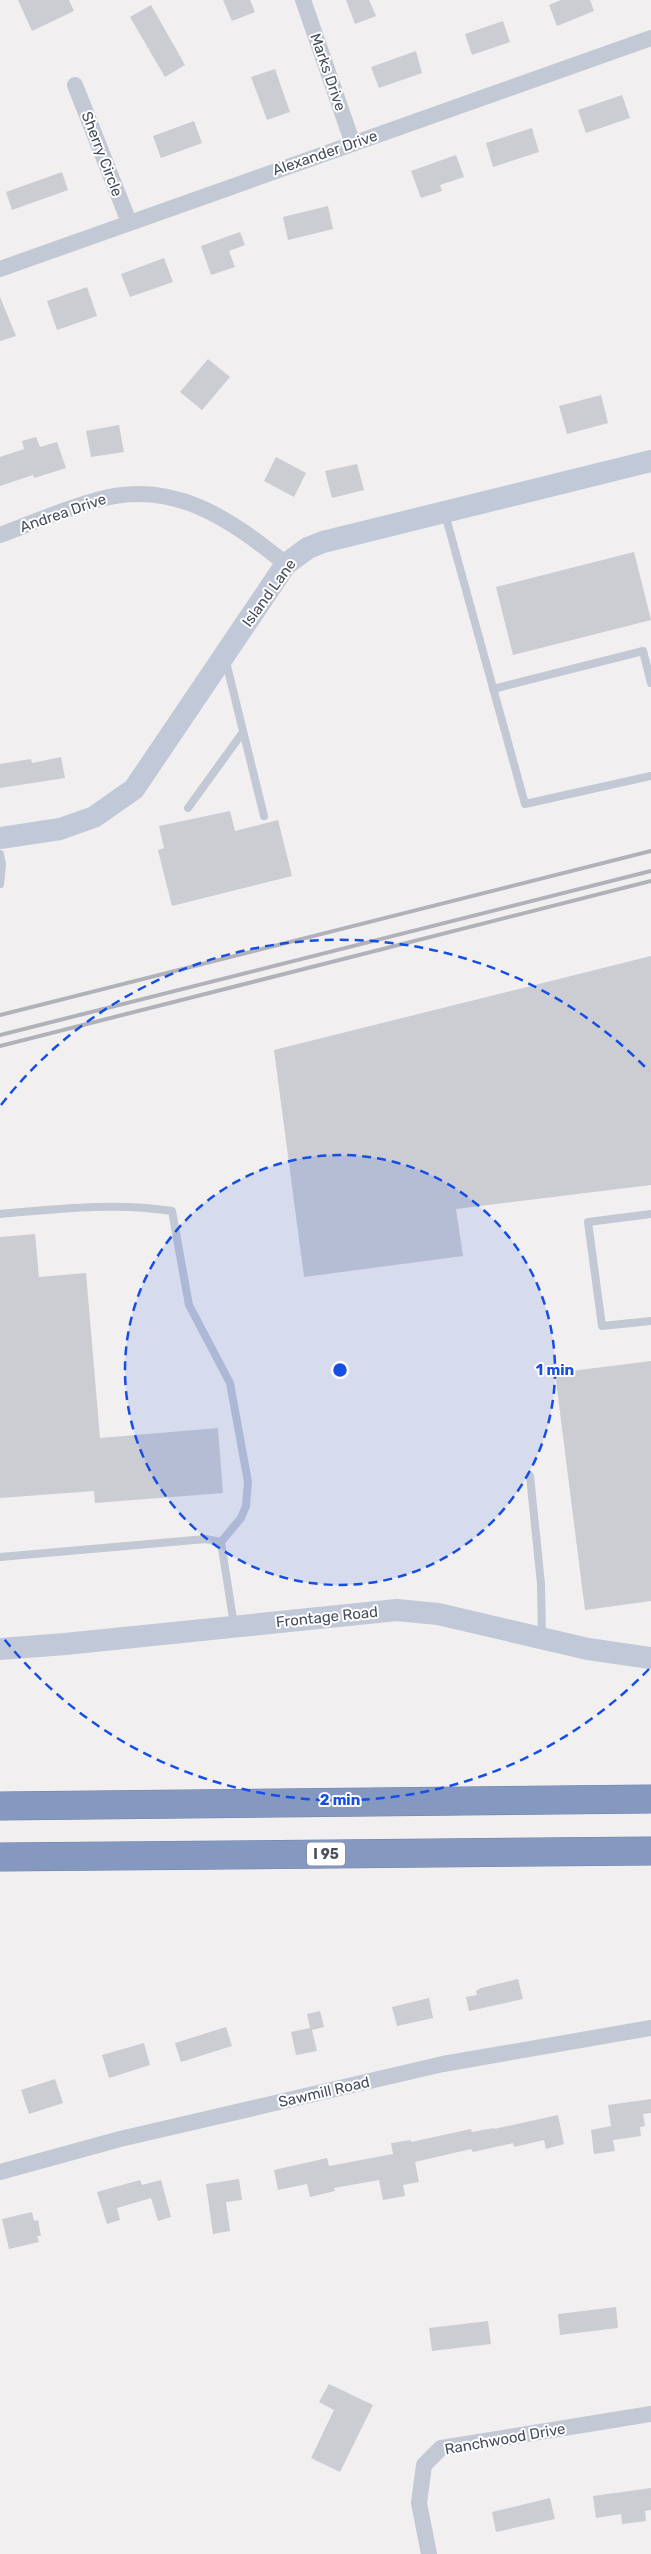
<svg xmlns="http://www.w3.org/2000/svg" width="651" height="2554" font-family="Rubik,sans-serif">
<rect width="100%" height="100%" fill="#f1efef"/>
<g fill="#cbcdd3">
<path d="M 18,0 L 69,0 L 74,11 L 32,31 Z"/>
<path d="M 223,0 L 250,0 L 255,12 L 232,21 Z"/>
<path d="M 346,0 L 369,0 L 376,16 L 355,24 Z"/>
<path d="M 561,0 L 590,0 L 594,11 L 557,26 L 549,5 Z"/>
<path d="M 151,5 L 185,65 L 165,77 L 130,17 Z"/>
<path d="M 503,21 L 510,42 L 472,55 L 465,34 Z"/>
<path d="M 416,51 L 422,73 L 379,88 L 371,67 Z"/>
<path d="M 275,69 L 290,112 L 267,120 L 251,77 Z"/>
<path d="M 622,95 L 630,118 L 586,133 L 578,110 Z"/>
<path d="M 194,121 L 202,143 L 161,158 L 153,136 Z"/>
<path d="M 532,128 L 539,152 L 493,167 L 486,143 Z"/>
<path d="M 456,155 L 464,177 L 440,185 L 442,191 L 421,198 L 411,171 Z"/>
<path d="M 62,172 L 68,190 L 12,210 L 6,192 Z"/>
<path d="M 328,206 L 333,229 L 288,240 L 283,217 Z"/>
<path d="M 240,232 L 245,245 L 229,251 L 235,267 L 211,275 L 201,246 Z"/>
<path d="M 164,258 L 173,282 L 130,297 L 121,274 Z"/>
<path d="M 87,287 L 97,316 L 57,330 L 47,301 Z"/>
<path d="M 0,297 L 16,336 L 0,341 Z"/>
<path d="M 208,359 L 230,377 L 202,410 L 180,392 Z"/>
<path d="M 601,395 L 608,423 L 567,434 L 559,406 Z"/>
<path d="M 119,425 L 124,452 L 91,457 L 86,431 Z"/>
<path d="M 36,437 L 40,447 L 57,442 L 66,468 L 34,478 L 33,475 L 0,486 L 0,457 L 24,449 L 22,441 Z"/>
<path d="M 276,457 L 306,473 L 294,497 L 264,481 Z"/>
<path d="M 357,464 L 364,490 L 332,498 L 325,471 Z"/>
<path d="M 634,552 L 651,620 L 513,655 L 496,587 Z"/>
<path d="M 61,757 L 65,778 L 0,788 L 0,764 L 31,759 L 32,763 Z"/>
<path d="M 230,811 L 235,831 L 278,820 L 292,876 L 172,906 L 158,850 L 164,848 L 159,826 Z"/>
<path d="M 651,956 L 651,1185 L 456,1209 L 463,1256 L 304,1277 L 274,1050 Z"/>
<path d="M 35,1234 L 39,1277 L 86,1273 L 100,1438 L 218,1428 L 223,1493 L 95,1503 L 94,1491 L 0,1498 L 0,1237 Z"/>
<path d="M 651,1361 L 651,1601 L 585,1610 L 555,1373 Z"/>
<path d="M 518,1979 L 523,1999 L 469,2011 L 466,1997 L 477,1995 L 476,1991 L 481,1988 Z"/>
<path d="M 429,1998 L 433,2018 L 397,2026 L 392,2007 Z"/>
<path d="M 320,2011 L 324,2027 L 312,2030 L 317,2051 L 296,2055 L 291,2032 L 310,2028 L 307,2014 Z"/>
<path d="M 226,2027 L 232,2046 L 181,2062 L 175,2043 Z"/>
<path d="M 144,2043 L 150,2065 L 109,2078 L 102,2055 Z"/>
<path d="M 55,2079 L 63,2103 L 29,2114 L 21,2090 Z"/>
<path d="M 651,2099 L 651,2113 L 643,2114 L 645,2126 L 640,2127 L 641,2136 L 613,2140 L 615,2151 L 594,2154 L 591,2130 L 611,2126 L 608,2105 Z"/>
<path d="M 558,2115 L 564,2144 L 546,2149 L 544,2140 L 514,2147 L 513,2143 L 473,2152 L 471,2149 L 415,2162 L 419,2182 L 403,2185 L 405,2196 L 383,2200 L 379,2180 L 334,2188 L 335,2191 L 310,2197 L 307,2184 L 278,2190 L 274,2170 L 327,2158 L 329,2166 L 393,2154 L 391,2143 L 411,2140 L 411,2142 L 471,2129 L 472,2132 L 494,2128 L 494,2129 Z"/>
<path d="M 239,2179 L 242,2200 L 226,2202 L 230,2231 L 213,2234 L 206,2184 Z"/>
<path d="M 140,2180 L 142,2185 L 161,2180 L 171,2217 L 158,2221 L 151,2198 L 117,2208 L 120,2220 L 107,2224 L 97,2192 Z"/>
<path d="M 32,2212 L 34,2221 L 38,2220 L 41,2236 L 37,2236 L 39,2242 L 9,2249 L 2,2219 Z"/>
<path d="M 616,2307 L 618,2328 L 560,2335 L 558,2314 Z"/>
<path d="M 488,2321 L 491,2344 L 432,2351 L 429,2328 Z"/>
<path d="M 329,2384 L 373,2405 L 340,2472 L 311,2458 L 334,2410 L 319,2402 Z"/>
<path d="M 651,2488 L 651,2510 L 645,2511 L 646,2521 L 622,2524 L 621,2514 L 596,2518 L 593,2496 Z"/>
<path d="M 550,2498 L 555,2519 L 496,2532 L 492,2512 Z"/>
</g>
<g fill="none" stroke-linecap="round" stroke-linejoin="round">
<defs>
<g id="highway">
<path d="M 0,1806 L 651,1799"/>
<path d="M 0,1857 L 651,1851"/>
</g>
</defs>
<use href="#highway" stroke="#7083ab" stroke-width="29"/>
<g stroke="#c2c8d4" stroke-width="8">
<path d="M 445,514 L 525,804 L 651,776"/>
<path d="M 226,662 L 264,816"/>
<path d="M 493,689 L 643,651 L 651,683"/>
<path d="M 188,808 L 243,732"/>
<path d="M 0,854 L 2,864 L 0,884"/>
<path d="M 0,1214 C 57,1209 115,1202 172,1211 L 189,1305 L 230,1383 L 248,1482 L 246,1506 L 241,1518 L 221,1542"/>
<path d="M 651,1214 L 588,1222 L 602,1326 L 651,1321"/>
<path d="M 530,1476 L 541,1584 L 542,1637"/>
<path d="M 0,1557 L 206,1539 L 221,1542 L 234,1625"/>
</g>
<g stroke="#c2c8d4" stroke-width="16">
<path d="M 303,0 L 353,144"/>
<path d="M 75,85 L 129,222"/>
<path d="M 0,269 L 651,38"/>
<path d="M 0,535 C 32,523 64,509 97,500 C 173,478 230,519 286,564"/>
<path d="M 0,2172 L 120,2139 L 443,2064 L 651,2028"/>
<path d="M 429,2554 L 419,2503 L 424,2465 L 441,2448 L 651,2414"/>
</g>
<g stroke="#c1c8d8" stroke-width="22">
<path d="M 0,838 L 60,829 L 94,817 L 134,789 L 286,564 L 308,548 L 323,542 L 651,461"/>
<path d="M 0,1649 L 65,1644 L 397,1610 L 438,1614 L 588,1649 L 651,1658"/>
</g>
<use href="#highway" stroke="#8598bf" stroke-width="28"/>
<g stroke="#b1b2b9" stroke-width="4">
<path d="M 0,1015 L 651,851"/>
<path d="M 0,1035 L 651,871"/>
<path d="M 0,1046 L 651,881"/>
</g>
</g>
<circle cx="340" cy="1370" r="215" fill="#154ee5" fill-opacity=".12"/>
<g fill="none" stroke="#154ee5" stroke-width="2.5" stroke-dasharray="9 6">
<circle cx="340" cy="1370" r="215"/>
<path d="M649 1669A430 430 0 0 1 1 1635M1 1105A430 430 0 0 1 649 1071"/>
</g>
<g text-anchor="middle" stroke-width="4" stroke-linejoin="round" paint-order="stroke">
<rect fill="#fff" stroke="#7e838e" stroke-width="1" x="307" y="1842.5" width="38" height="23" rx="4"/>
<g font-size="14" font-weight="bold" fill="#464e5d">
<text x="326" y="1859">I 95</text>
</g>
<g font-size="15" fill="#464e5d" stroke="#fff">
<text transform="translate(328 72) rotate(71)" y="5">Marks Drive</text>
<text transform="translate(325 153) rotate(-19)" y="5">Alexander Drive</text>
<text transform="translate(102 154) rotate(69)" y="5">Sherry Circle</text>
<text transform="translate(63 513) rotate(-19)" y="5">Andrea Drive</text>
<text transform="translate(269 593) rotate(-54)" y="5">Island Lane</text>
<text transform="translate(327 1617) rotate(-6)" y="5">Frontage Road</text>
<text transform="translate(324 2092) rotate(-13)" y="5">Sawmill Road</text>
<text transform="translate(505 2439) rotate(-10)" y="5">Ranchwood Drive</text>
</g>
</g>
<circle cx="340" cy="1370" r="8" fill="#154ee5" stroke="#fff" stroke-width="2.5"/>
<g font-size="15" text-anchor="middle" font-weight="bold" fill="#154ee5" stroke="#fff" stroke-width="4" stroke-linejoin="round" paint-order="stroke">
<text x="555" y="1375">1 min</text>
<text x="340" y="1805">2 min</text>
</g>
</svg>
